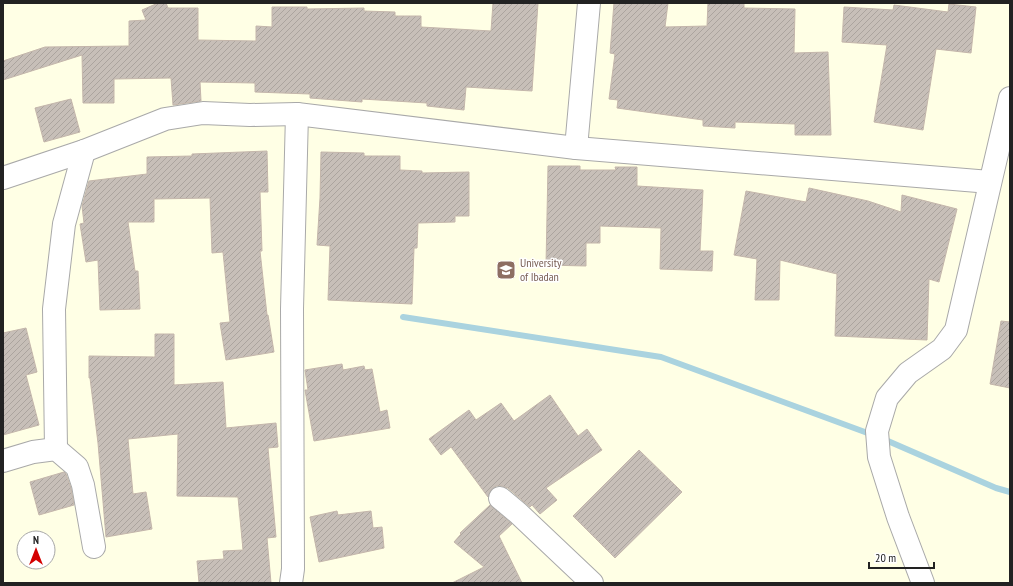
<svg xmlns="http://www.w3.org/2000/svg" width="1013" height="586" font-family="'PT Sans Narrow',sans-serif">
<defs>
<pattern id="building-hatch" width="6" height="6" patternUnits="userSpaceOnUse"><rect width="6" height="6" fill="#c7bfb8"/><path d="M-1 1l2-2M0 6l6-6M5 7l2-2" fill="none" stroke="#aba49e"/></pattern>
</defs>
<rect width="100%" height="100%" fill="#f2efe9"/>
<path fill="#ffffe5" fill-rule="evenodd" d="M 3,3 L 1010,3 L 1010,583 L 3,583 ZM 24,538 L 48,538 L 48,562 L 24,562 Z"/>
<g fill="none" stroke-linecap="round" stroke-linejoin="round">
<g stroke="#aad3df" stroke-width="6">
<path d="M 403,317 L 661,357 L 873,435"/>
<path d="M 881,438 L 996,488 L 1010,492"/>
</g>
</g>
<g fill="url(#building-hatch)" stroke="#c4b6ab">
<path d="M 158,3 L 166,3 L 168,8 L 198,8 L 198,40 L 256,41 L 256,26 L 272,27 L 272,7 L 307,7 L 307,9 L 364,8 L 364,11 L 395,12 L 395,16 L 421,16 L 421,27 L 491,31 L 493,3 L 538,3 L 532,91 L 466,87 L 464,110 L 427,106 L 427,103 L 362,99 L 362,102 L 310,98 L 310,94 L 255,92 L 255,83 L 200,82 L 201,101 L 173,105 L 171,78 L 114,79 L 114,103 L 83,103 L 82,55 L 3,80 L 3,61 L 45,47 L 129,46 L 129,21 L 146,20 L 142,10 Z"/>
<path d="M 614,3 L 668,3 L 665,27 L 707,26 L 708,3 L 744,3 L 744,8 L 795,9 L 794,53 L 828,52 L 831,135 L 795,135 L 795,124 L 735,122 L 735,128 L 703,126 L 703,120 L 617,108 L 618,100 L 609,99 L 615,54 L 610,53 Z"/>
<path d="M 949,4 L 976,7 L 971,53 L 936,49 L 923,130 L 874,122 L 887,45 L 842,42 L 844,7 L 893,10 L 894,5 L 948,12 Z"/>
<path d="M 71,99 L 80,132 L 44,142 L 35,108 Z"/>
<path d="M 267,151 L 268,192 L 260,192 L 262,251 L 260,251 L 267,315 L 268,315 L 274,352 L 226,360 L 220,323 L 230,322 L 223,252 L 212,253 L 210,198 L 154,199 L 154,222 L 128,222 L 135,271 L 138,271 L 140,309 L 100,310 L 98,260 L 86,262 L 80,224 L 84,223 L 82,206 L 89,181 L 147,174 L 147,157 L 192,156 L 192,154 Z"/>
<path d="M 321,152 L 364,153 L 364,156 L 400,156 L 400,170 L 422,171 L 422,173 L 469,172 L 469,216 L 455,216 L 455,222 L 418,223 L 417,248 L 414,248 L 412,304 L 328,300 L 330,246 L 317,245 L 320,198 Z"/>
<path d="M 548,166 L 580,166 L 580,170 L 616,170 L 615,167 L 637,167 L 637,186 L 703,190 L 700,251 L 713,251 L 712,271 L 660,269 L 661,228 L 600,226 L 600,243 L 586,243 L 586,266 L 546,265 Z"/>
<path d="M 809,188 L 868,201 L 901,212 L 902,195 L 957,209 L 939,282 L 929,279 L 927,340 L 835,336 L 837,274 L 780,260 L 779,300 L 755,300 L 757,259 L 734,255 L 746,191 L 806,202 Z"/>
<path d="M 1001,321 L 1010,322 L 1010,388 L 990,384 Z"/>
<path d="M 26,328 L 37,372 L 26,375 L 39,425 L 3,435 L 3,333 Z"/>
<path d="M 155,334 L 174,334 L 174,385 L 223,382 L 226,428 L 276,423 L 278,447 L 268,448 L 276,537 L 267,538 L 271,583 L 199,583 L 197,561 L 224,559 L 223,551 L 243,550 L 238,497 L 177,496 L 178,434 L 128,439 L 133,494 L 146,492 L 152,529 L 106,537 L 98,443 L 90,378 L 89,378 L 89,356 L 155,357 Z"/>
<path d="M 342,364 L 343,370 L 364,366 L 365,370 L 372,369 L 380,412 L 387,410 L 390,428 L 314,441 L 305,390 L 308,390 L 305,370 Z"/>
<path d="M 550,395 L 578,436 L 587,429 L 602,450 L 546,488 L 557,500 L 540,514 L 532,505 L 530,507 L 508,488 L 502,486 L 496,486 L 491,490 L 488,497 L 451,447 L 441,455 L 429,439 L 469,410 L 476,420 L 501,403 L 514,421 Z"/>
<path d="M 639,450 L 682,492 L 615,558 L 573,516 Z"/>
<path d="M 64,472 L 66,474 L 71,488 L 74,505 L 39,515 L 30,482 Z"/>
<path d="M 490,505 L 512,524 L 499,536 L 522,583 L 452,583 L 484,567 L 454,542 L 461,534 L 460,533 Z"/>
<path d="M 337,511 L 338,515 L 371,511 L 373,528 L 382,527 L 384,548 L 319,562 L 310,517 Z"/>
</g>
<g fill="none" stroke-linecap="round" stroke-linejoin="round">
<defs>
<g id="minor">
<path d="M 576,148 L 589,3"/>
<path d="M 3,178 L 84,151 L 165,119 L 203,113 L 250,115 L 297,114 L 576,148 L 990,182"/>
<path d="M 56,449 L 54,309 L 64,224 L 84,151"/>
<path d="M 3,461 L 33,452 L 56,449 L 77,467 L 83,485 L 94,547"/>
<path d="M 500,498 L 518,513 L 592,583"/>
<path d="M 291,583 L 293,569 L 292,309 L 297,114"/>
<path d="M 923,583 L 898,517 L 879,457 L 877,431 L 887,398 L 908,373 L 942,349 L 956,330 L 1010,98"/>
</g>
</defs>
<use href="#minor" stroke="#a9a9a9" stroke-width="24"/>
<use href="#minor" stroke="#fff" stroke-width="22"/>
</g>
<defs>
<symbol id="university-square" viewBox="-11 -11 22 22"><rect x="-9" y="-9" width="18" height="18" rx="4" fill="#8d6e63" stroke="#fff"/><path d="M0-5L7-2L0 1L-7-2ZM-4 1L0 2.5L4 1V4Q0 6-4 4Z" fill="#fff"/></symbol>
</defs>
<g fill-rule="evenodd">
<use href="#university-square" x="495" y="259" width="22" height="22"/>
</g>
<g text-anchor="middle" stroke-width="3" stroke-linejoin="round" paint-order="stroke">
<g font-size="12" fill="#785e54" stroke="#fff" text-anchor="start">
<text x="520" y="267">University<tspan x="520" dy="14">of Ibadan</tspan></text>
</g>
</g>
<rect width="1013" height="586" fill="none" stroke="#222222" stroke-width="8"/>
<g transform="translate(36 550)"><circle r="19" fill="#ffffff" stroke="#a7a7a7"/>
<path d="M0-3L7 15L0 10L-7 15Z" fill="#d40000"/>
<text y="-6" font-size="11" font-weight="bold" text-anchor="middle" fill="#222222">N</text>
</g>
<path d="M869 562v6h65v-6" fill="none" stroke="#222222" stroke-width="2"/>
<text x="875" y="562" font-size="12" fill="#222222" stroke="#ffffff" stroke-width="3" paint-order="stroke">20 m</text>
</svg>
